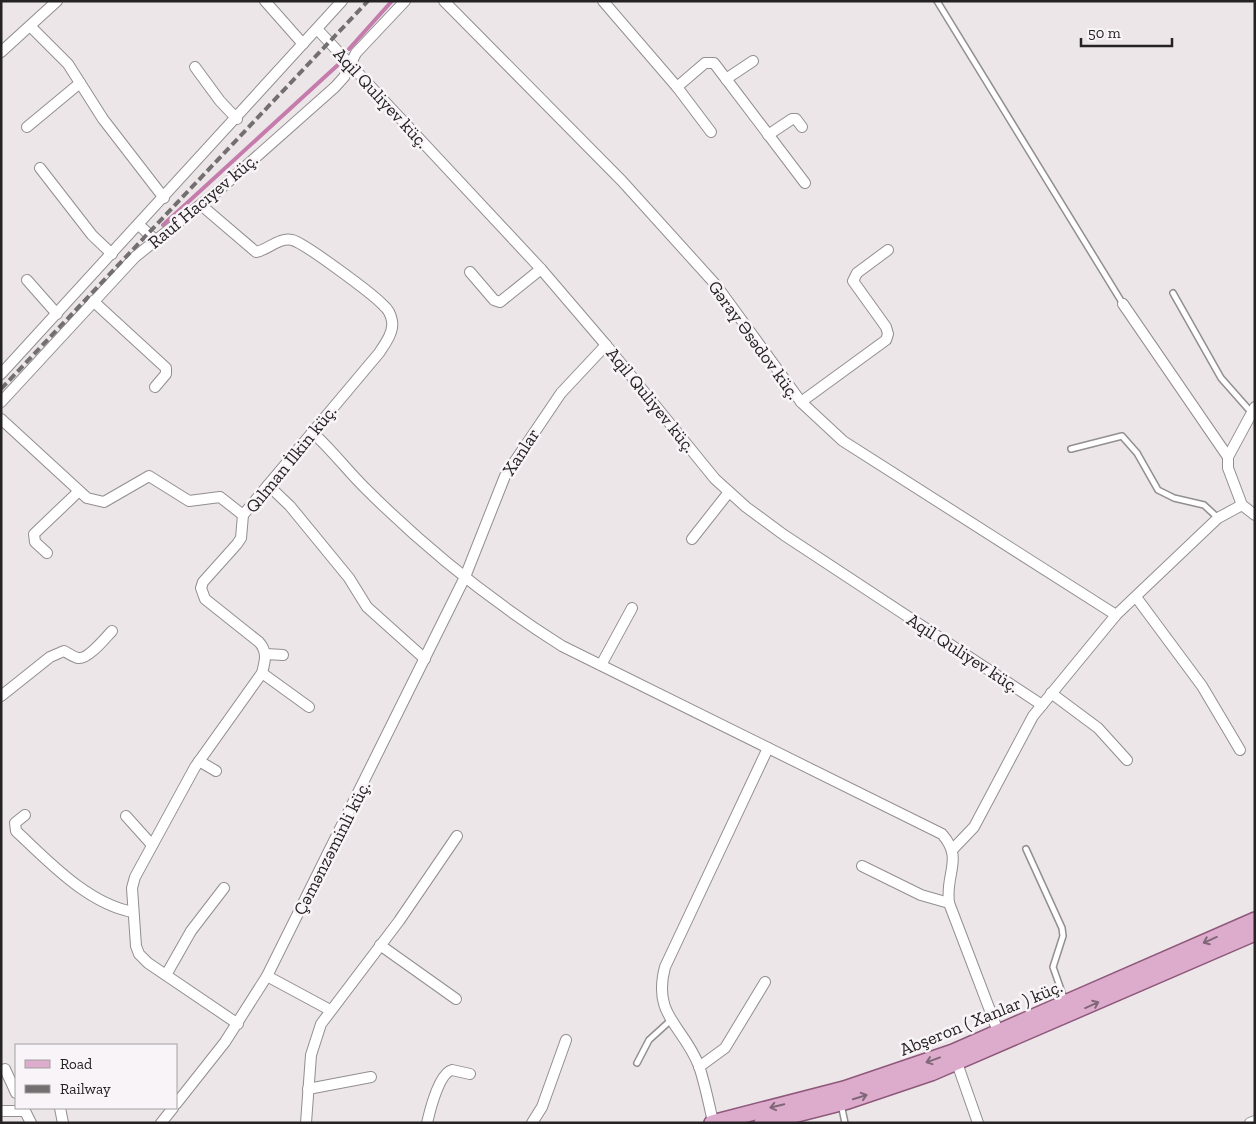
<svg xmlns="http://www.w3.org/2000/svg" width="1256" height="1124" font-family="'Zilla Slab',serif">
<rect width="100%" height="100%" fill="#ece6e9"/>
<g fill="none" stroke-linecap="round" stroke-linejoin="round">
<g stroke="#c57cac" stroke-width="4">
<path d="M 349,49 L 392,1"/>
<path d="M 163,225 L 340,63"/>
</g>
<defs>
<g id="lane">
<path d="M 937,1 L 1123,304"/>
<path d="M 1173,293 L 1221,378 L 1251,412"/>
<path d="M 1071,449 L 1122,436 L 1137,453 L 1158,490 L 1174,498 L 1204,505 L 1218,518"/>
<path d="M 1026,849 L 1062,928 L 1063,936 L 1053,967 L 1065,1001"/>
<path d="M 637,1063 L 649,1040 L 671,1020"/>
<path d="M 841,1104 L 845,1123"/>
</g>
<g id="street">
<path d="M 265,1 L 303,44"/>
<path d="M 444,1 L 622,181 L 716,285 L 801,402 L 843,441 L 1116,615"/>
<path d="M 603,1 L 677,87 L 705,63 L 714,63 L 805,183"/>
<path d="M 30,26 L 68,64 L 103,119 L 164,198"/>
<path d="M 317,29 L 541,269 L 606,345 L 715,479 L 746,507 L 784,535 L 1042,705"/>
<path d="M 1,52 L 57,1"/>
<path d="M 195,67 L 220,101 L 237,119"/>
<path d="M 726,79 L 753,61"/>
<path d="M 677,87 L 711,132"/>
<path d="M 27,127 L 80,83"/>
<path d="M 768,135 L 792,119 L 796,119 L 802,127"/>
<path d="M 40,168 L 92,235 L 112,254"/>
<path d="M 201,205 L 256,252 C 268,250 279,237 292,240 C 303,242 373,294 383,305 C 388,309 391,315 392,321 C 394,332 385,344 379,353 L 243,515 L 241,538 L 237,544 L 203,582 L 201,588 L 205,599 L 259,642 C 268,652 265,661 262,673 L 195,767 L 135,877 L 132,888 L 136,946 L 139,954 L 148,963 L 238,1024"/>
<path d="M 139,225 L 155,240"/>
<path d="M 470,272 L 494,300 L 500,302 L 541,269"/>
<path d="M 27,280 L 57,314"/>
<path d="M 93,301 L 166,368 L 166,374 L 155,387"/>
<path d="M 1123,304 L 1228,457 L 1228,468 L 1242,505 L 1255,515"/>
<path d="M 1,374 L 342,1"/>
<path d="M 1,402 L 135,257 L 219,190 L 335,87 L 344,77 L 356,53 L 405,1"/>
<path d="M 801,402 L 886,340 L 888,334 L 886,327 L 853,281 L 857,273 L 888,250"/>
<path d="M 1,419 L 87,498 L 104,502 L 149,476 L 189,501 L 220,497 L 243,515"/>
<path d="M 312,432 C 331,449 346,469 364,487 C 424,547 491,601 562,646 L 942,834 C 964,859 945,873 949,903 L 999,1034"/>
<path d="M 1228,457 L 1255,407"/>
<path d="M 268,485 L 290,506 L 349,578 L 367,607 L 425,659"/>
<path d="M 692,539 L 729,492"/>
<path d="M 47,553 L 35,542 L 34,534 L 78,492"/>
<path d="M 1136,597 L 1202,686 L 1240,750"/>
<path d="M 266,654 L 283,655"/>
<path d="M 601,665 L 632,608"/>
<path d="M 262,673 L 309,707"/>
<path d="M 1051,693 L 1098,728 L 1127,760"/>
<path d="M 1,696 L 50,657 L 64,651 C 68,653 73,657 78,658 C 88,660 106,637 112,631"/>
<path d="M 199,761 L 216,771"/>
<path d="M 25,815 L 15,823 L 16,831 C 48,861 88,904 133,912"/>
<path d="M 126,816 L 152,845"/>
<path d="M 953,849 L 974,827 L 1033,716 L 1116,615 L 1218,518 L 1242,505"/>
<path d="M 862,866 L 921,895 L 949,903"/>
<path d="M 380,945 L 456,999"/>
<path d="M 166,975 L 191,931 L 224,888"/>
<path d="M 267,976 L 330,1010"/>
<path d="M 957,1063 L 978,1123"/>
<path d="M 699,1067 L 725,1048 L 765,982"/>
<path d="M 5,1069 L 16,1093"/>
<path d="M 308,1089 L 371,1077"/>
<path d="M 176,1104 L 225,1042 L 267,976 L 465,577 L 505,476 L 561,393 L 606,345"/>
<path d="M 60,1108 L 63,1123"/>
<path d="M 1,1111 L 25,1111 L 31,1123"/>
<path d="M 713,1122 C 709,1104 705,1084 699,1066 C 683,1025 652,1016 665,967 L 768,748"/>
<path d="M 161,1123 L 173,1108"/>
<path d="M 306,1123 L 311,1055 L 321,1024 L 399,921 L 457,836"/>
<path d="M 427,1123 C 430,1110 439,1073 452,1070 L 470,1074"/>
<path d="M 532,1123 L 542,1107 L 566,1040"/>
<path d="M 1250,1123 L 1255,1121"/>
</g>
<g id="primary">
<path d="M 712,1123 L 844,1089 L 953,1052 L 1255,920"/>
<path d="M 762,1123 L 848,1101 L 931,1073 L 1255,933"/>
</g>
</defs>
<use href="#lane" stroke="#928e91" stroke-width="8"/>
<use href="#street" stroke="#928e91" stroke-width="12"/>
<use href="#primary" stroke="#8e587b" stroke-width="18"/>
<use href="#lane" stroke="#fff" stroke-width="5"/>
<use href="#street" stroke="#fff" stroke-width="10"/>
<use href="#primary" stroke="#ddaccd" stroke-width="15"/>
<path stroke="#736f71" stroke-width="4" stroke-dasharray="8 4" stroke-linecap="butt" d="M 1,389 L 368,1"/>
</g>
<defs><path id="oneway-shaft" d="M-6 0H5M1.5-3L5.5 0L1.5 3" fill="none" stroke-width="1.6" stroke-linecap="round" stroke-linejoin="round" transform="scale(1.25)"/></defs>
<g stroke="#806778">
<use href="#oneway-shaft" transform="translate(1210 940) rotate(156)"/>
<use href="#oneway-shaft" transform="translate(1092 1005) rotate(-24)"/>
<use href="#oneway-shaft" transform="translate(933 1060) rotate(160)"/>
<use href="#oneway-shaft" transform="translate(860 1097) rotate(-17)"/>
<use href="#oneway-shaft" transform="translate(777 1106) rotate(166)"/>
</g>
<g text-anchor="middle" stroke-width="5" stroke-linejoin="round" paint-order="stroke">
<g font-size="18" fill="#242223" stroke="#f9f4f7">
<text transform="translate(381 98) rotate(47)" y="6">Aqil Quliyev küç.</text>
<text transform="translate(203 201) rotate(-40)" y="6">Rauf Hacıyev küç.</text>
<text transform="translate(754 340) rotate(54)" y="6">Gəray Əsədov küç.</text>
<text transform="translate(651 400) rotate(51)" y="6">Aqil Quliyev küç.</text>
<text transform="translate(521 452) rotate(-57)" y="6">Xanlar</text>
<text transform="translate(291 459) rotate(-51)" y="6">Qılman İlkin küç.</text>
<text transform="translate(963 653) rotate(33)" y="6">Aqil Quliyev küç.</text>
<text transform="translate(332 848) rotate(-63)" y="6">Çəmənzəminli küç.</text>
<text transform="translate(981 1018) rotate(-22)" y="6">Abşeron ( Xanlar ) küç.</text>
</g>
</g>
<rect width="1256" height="1124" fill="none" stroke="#242223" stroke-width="5"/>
<rect x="15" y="1044" width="162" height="65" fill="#f9f4f7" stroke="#a4a0a2"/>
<rect x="25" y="1060" width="25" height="8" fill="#ddaccd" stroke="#a4a0a2"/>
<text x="60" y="1069" font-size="15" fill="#242223">Road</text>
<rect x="25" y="1085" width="25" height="8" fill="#736f71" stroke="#a4a0a2"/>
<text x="60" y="1094" font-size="15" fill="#242223">Railway</text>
<path d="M1081 38v8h91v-8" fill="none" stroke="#242223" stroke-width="2.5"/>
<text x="1088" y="38" font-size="15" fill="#242223" stroke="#f9f4f7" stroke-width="4" paint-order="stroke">50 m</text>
</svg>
